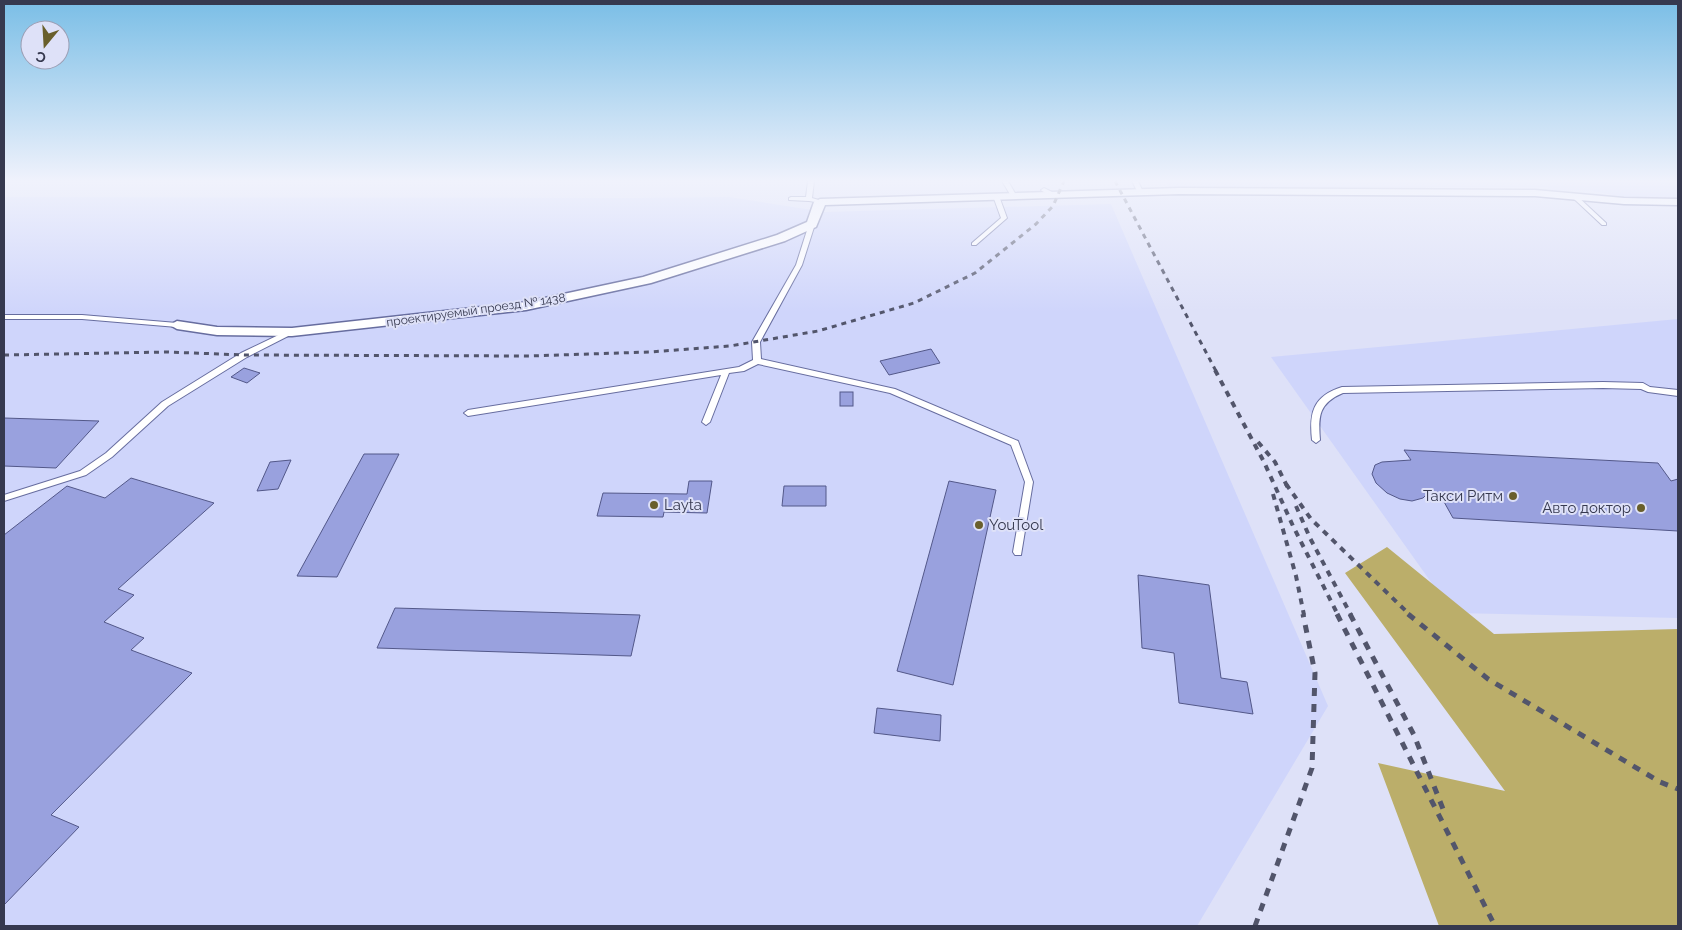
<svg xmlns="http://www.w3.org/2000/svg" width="1682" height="930" font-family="Raleway,sans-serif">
<rect width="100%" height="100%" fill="#dee1f8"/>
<g fill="#cfd5fb">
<path d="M 1166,181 L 1678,181 L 1678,199 L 1634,199 L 1588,190 L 1551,190 L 1547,187 L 1170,188 Z"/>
<path d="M 4,197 L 631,198 L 729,197 L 825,212 L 1111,204 L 1328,706 L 1197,926 L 4,926 Z"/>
<path d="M 1678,319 L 1678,618 L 1453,613 L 1271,357 Z"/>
</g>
<path fill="#bbae6a" d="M 1387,547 L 1494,634 L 1678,629 L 1678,926 L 1439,926 L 1378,763 L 1505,791 L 1345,573 Z"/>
<g fill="#99a1de" stroke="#535889">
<path d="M 931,349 L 940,363 L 889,375 L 880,361 Z"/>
<path d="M 244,368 L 260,373 L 247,383 L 231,377 Z"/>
<rect x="840" y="392" width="13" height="14"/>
<path d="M 4,418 L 99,421 L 56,468 L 4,466 Z"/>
<path d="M 1404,450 L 1658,463 L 1671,481 L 1678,479 L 1678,531 L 1453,518 L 1443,500 L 1429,492 L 1423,498 L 1412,501 L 1400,499 L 1387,493 L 1376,483 L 1372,474 L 1375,465 L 1382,462 L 1411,460 Z"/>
<path d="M 364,454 L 399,454 L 337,577 L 297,576 Z"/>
<path d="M 291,460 L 278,489 L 257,491 L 270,462 Z"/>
<path d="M 131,478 L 214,503 L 118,589 L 134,595 L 104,622 L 144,638 L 131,650 L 192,673 L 51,815 L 79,827 L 4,905 L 4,535 L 67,486 L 105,498 Z"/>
<path d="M 689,481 L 712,481 L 707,513 L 664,512 L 663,517 L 597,516 L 603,493 L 687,494 Z"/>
<path d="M 949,481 L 996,490 L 953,685 L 897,671 Z"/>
<path d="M 784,486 L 826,486 L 826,506 L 782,506 Z"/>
<path d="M 1138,575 L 1209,585 L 1221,678 L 1247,682 L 1253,714 L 1179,703 L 1174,653 L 1142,648 Z"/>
<path d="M 395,608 L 640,615 L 631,656 L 377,648 Z"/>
<path d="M 877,708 L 941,715 L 940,741 L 874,733 Z"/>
</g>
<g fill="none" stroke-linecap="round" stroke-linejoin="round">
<defs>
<g id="service">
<path d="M 808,181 L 814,181 L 812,198 L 822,201 L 822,203 L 809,201 L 789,200 L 789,198 L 791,197 L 806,197 Z"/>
<path d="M 1002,181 L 1008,181 L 1016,195 L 1015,196 L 1011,196 Z"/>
<path d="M 1132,181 L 1138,181 L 1143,192 L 1142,193 L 1138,193 Z"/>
<path d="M 1044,188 L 1054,193 L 1055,194 L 1052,196 L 1042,191 L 1041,190 Z"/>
<path d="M 996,194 L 999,196 L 1007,218 L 976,245 L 972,245 L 972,243 L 1001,218 L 993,196 Z"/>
<path d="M 1572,195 L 1576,195 L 1606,223 L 1606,225 L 1602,225 L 1572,197 Z"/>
<path d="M 812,222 L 815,224 L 802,265 L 760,342 L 761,359 L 895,389 L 1018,441 L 1033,482 L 1021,555 L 1015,555 L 1013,552 L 1025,482 L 1011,445 L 890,393 L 758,364 L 744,371 L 729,373 L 710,422 L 706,425 L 702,422 L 721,375 L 468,416 L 464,413 L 468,410 L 739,367 L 753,360 L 752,342 L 796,265 L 809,224 Z"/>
<path d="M 4,315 L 82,315 L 177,323 L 181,325 L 177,327 L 82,319 L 4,319 Z"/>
<path d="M 289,330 L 295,330 L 296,332 L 247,357 L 168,406 L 112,457 L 86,475 L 4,501 L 4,495 L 80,471 L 106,453 L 162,402 L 241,353 Z"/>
<path d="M 1603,382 L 1643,383 L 1650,387 L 1678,390 L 1678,396 L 1648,392 L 1641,389 L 1603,388 L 1343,393 C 1319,403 1318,416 1320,440 L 1316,443 L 1312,440 C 1309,413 1313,396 1342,387 Z"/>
</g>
<path id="minor" d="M 1179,188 L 1535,190 L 1624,198 L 1678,199 L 1678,205 L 1624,204 L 1535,196 L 1179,194 L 825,205 L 816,227 L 785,241 L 651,283 L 526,310 L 292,336 L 217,335 L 177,329 L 170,325 L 177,321 L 217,327 L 292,328 L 526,302 L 643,277 L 777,235 L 807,222 L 814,202 L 820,199 Z"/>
</defs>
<use href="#service" stroke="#676d9f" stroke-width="2"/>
<use href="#minor" stroke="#676d9f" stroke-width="3"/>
<use href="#service" fill="#fff" fill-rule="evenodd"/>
<use href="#minor" fill="#fff" fill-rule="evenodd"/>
<g stroke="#52556b" stroke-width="3" stroke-dasharray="5 5" stroke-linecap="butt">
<path d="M 1115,181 L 1216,371"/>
<path d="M 4,355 L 168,352 L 244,355 L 529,356 L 649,352 L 730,346 L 818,331 L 914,303 L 975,273 L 1036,224 L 1053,206 L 1064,181"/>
</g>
<g stroke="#52556b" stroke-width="4" stroke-dasharray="6 6" stroke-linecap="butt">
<path d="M 1215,370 L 1264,462 L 1293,526 L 1338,615"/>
<path d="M 1258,442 L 1275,462 L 1289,490"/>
<path d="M 1286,484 L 1311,519 L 1410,615"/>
<path d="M 1273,494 L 1296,576 L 1304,615"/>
<path d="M 1296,506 L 1310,538 L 1351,615"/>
</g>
<g stroke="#52556b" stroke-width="5" stroke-dasharray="8 8" stroke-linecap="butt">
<path d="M 1337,614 L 1495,926"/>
<path d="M 1350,614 L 1414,735 L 1443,809"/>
<path d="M 1408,614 L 1488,679 L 1660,782 L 1678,789"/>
<path d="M 1255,926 L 1312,768 L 1315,673 L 1303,614"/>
</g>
</g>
<linearGradient id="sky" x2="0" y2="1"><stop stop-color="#7abee6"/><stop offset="0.58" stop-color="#f0f2fc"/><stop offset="1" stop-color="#f0f2fc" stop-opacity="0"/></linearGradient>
<rect width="1682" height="312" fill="url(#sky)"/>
<g fill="#695f2c" stroke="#dee1f8" stroke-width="2">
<circle cx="1513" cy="496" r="5"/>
<circle cx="654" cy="505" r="5"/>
<circle cx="1641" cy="508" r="5"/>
<circle cx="979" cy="525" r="5"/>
</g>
<g text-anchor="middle" stroke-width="4" stroke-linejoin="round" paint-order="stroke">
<g font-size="12" fill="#36394f" stroke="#dee1f8">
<text transform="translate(476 310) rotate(-8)" y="4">проектируемый проезд № 1438</text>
</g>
<g font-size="15" fill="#36394f" stroke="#dee1f8" text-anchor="end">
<text x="1503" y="501">Такси Ритм</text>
<text x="664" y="510" text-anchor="start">Layta</text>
<text x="1631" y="513">Авто доктор</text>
<text x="989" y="530" text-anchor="start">YouTool</text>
</g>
</g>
<rect width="1682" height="930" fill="none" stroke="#36394f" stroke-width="10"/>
<g transform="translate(45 45) rotate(198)"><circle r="24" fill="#dee1f8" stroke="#9b9eb4"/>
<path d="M0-4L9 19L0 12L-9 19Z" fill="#695f2c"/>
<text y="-8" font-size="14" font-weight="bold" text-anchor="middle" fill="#36394f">С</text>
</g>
</svg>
